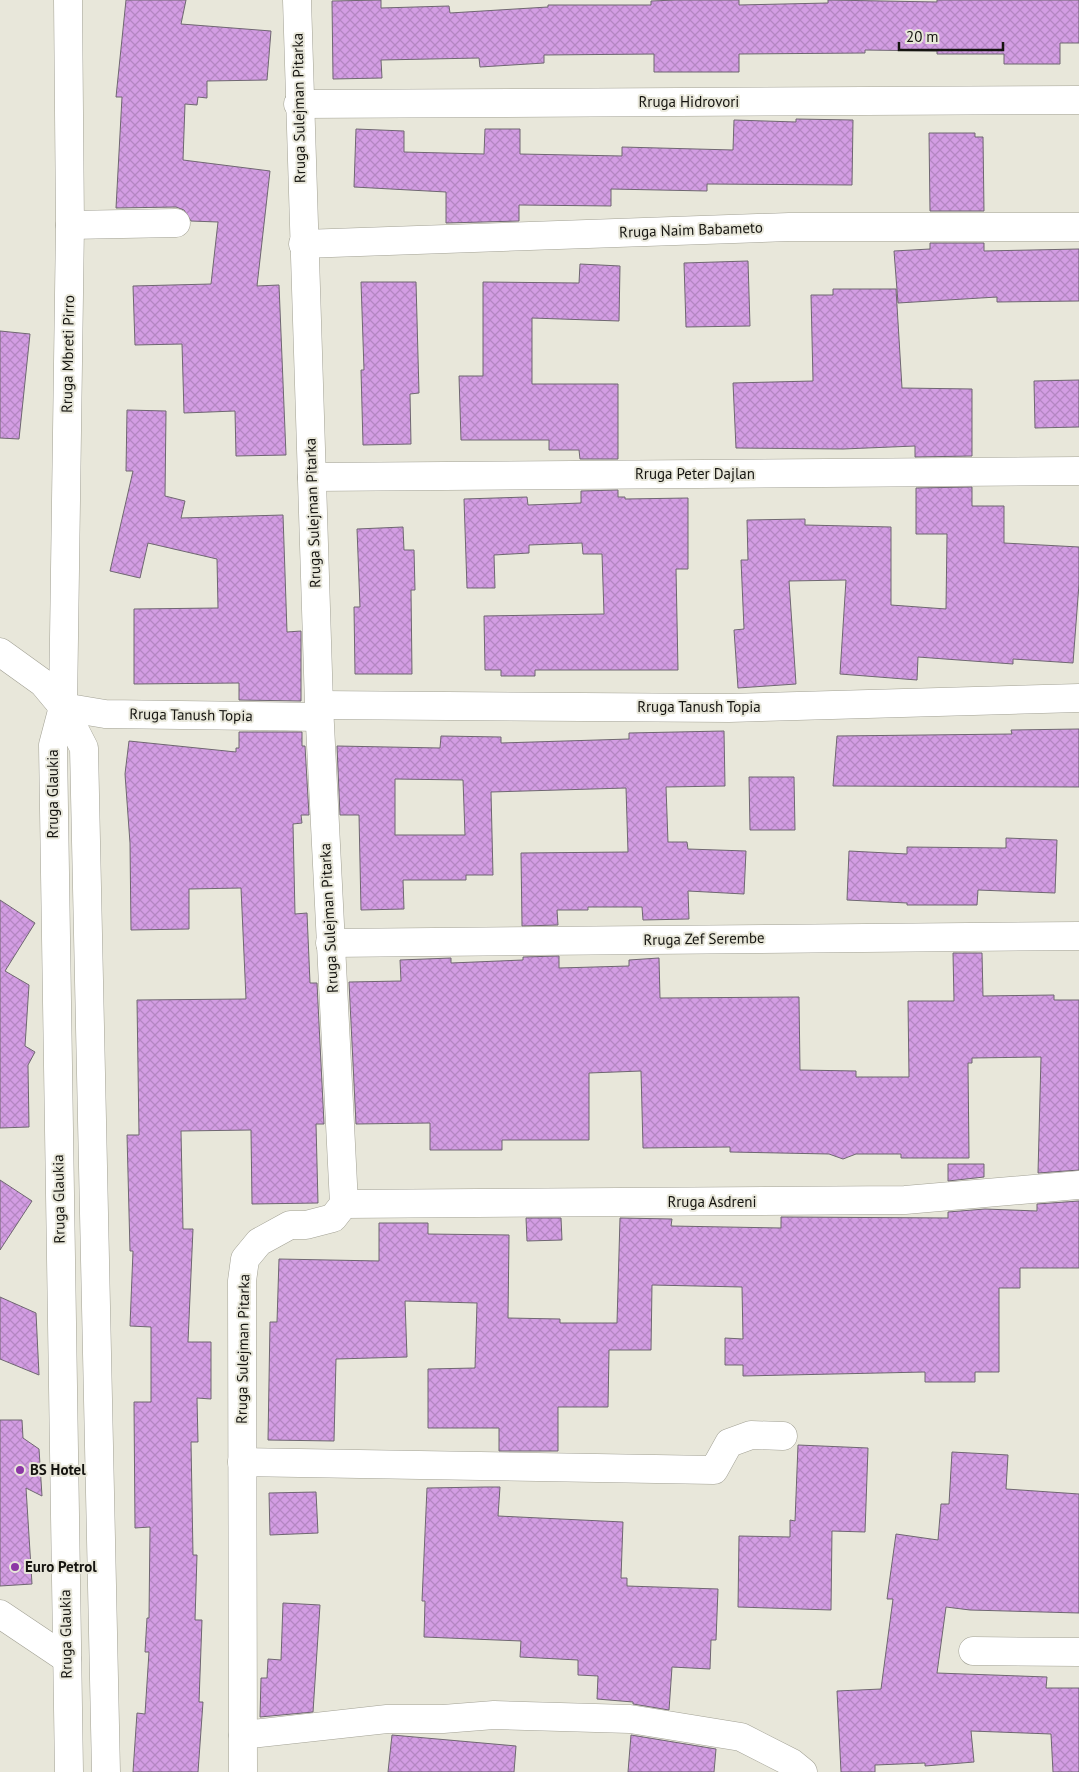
<svg xmlns="http://www.w3.org/2000/svg" width="1079" height="1772" font-family="'PT Sans',sans-serif">
<defs>
<pattern id="building-cross-hatch" width="8" height="8" patternUnits="userSpaceOnUse" patternTransform="scale(1.25)"><rect width="8" height="8" fill="#d39de3"/><path d="M0 0l8 8M0 8l8-8" fill="none" stroke="#b486c2"/></pattern>
</defs>
<rect width="100%" height="100%" fill="#e8e7da"/>
<g fill="url(#building-cross-hatch)" stroke="#6f6771" fill-rule="evenodd">
<path d="M 126,0 L 186,0 L 181,24 L 271,31 L 267,80 L 207,81 L 207,98 L 198,97 L 197,105 L 185,104 L 183,160 L 270,171 L 257,286 L 279,285 L 286,455 L 236,456 L 235,411 L 184,413 L 182,344 L 135,345 L 133,286 L 211,284 L 218,222 L 191,221 L 184,210 L 176,207 L 116,208 L 122,97 L 116,97 Z"/>
<path d="M 381,0 L 381,8 L 449,6 L 450,13 L 548,7 L 548,5 L 651,5 L 651,1 L 676,0 L 739,0 L 739,5 L 828,3 L 828,0 L 937,2 L 937,0 L 1079,0 L 1079,43 L 1060,43 L 1060,64 L 1004,64 L 1004,54 L 937,54 L 937,51 L 865,50 L 865,53 L 739,54 L 739,72 L 654,72 L 654,54 L 544,55 L 544,63 L 480,67 L 479,58 L 381,60 L 382,78 L 333,79 L 332,1 Z"/>
<path d="M 796,119 L 853,120 L 852,185 L 707,184 L 707,191 L 611,189 L 611,206 L 519,205 L 519,221 L 446,223 L 446,192 L 354,187 L 356,129 L 404,131 L 404,152 L 484,154 L 485,129 L 520,129 L 520,154 L 622,156 L 622,147 L 733,150 L 734,120 L 796,122 Z"/>
<path d="M 929,133 L 975,133 L 975,137 L 983,137 L 984,211 L 930,211 Z"/>
<path d="M 930,243 L 984,243 L 984,251 L 1079,249 L 1079,301 L 997,302 L 997,297 L 898,303 L 894,251 L 930,249 Z"/>
<path d="M 748,261 L 750,326 L 686,327 L 684,263 Z"/>
<path d="M 580,264 L 620,266 L 619,321 L 532,318 L 532,384 L 618,384 L 618,459 L 580,459 L 579,450 L 549,450 L 549,440 L 461,440 L 459,376 L 483,376 L 483,282 L 579,283 Z"/>
<path d="M 361,282 L 416,282 L 419,393 L 410,394 L 411,444 L 363,445 L 361,370 L 364,370 Z"/>
<path d="M 833,289 L 896,289 L 902,388 L 972,389 L 972,456 L 915,457 L 915,446 L 843,449 L 736,448 L 733,383 L 813,381 L 811,295 L 833,295 Z"/>
<path d="M 0,331 L 30,334 L 19,439 L 0,438 Z"/>
<path d="M 1079,380 L 1079,427 L 1035,428 L 1034,381 Z"/>
<path d="M 127,410 L 166,411 L 165,496 L 185,501 L 181,518 L 283,515 L 287,632 L 301,631 L 301,701 L 239,700 L 239,683 L 134,684 L 134,609 L 218,608 L 217,559 L 148,543 L 140,578 L 110,571 L 133,471 L 126,471 Z"/>
<path d="M 972,487 L 972,506 L 1004,506 L 1004,543 L 1079,547 L 1079,584 L 1073,663 L 1013,659 L 1013,664 L 918,657 L 917,680 L 840,674 L 846,580 L 789,581 L 796,684 L 738,688 L 734,630 L 744,629 L 741,560 L 748,560 L 747,520 L 805,519 L 805,525 L 891,527 L 891,605 L 946,609 L 947,534 L 916,534 L 916,488 Z"/>
<path d="M 618,490 L 618,497 L 625,497 L 625,499 L 688,498 L 688,569 L 676,569 L 678,670 L 535,670 L 535,676 L 501,676 L 501,670 L 485,670 L 484,616 L 604,614 L 602,554 L 583,554 L 582,543 L 529,545 L 529,553 L 494,555 L 495,588 L 467,588 L 464,499 L 527,497 L 528,505 L 581,503 L 581,491 Z"/>
<path d="M 403,527 L 404,550 L 414,550 L 415,590 L 411,590 L 412,674 L 355,674 L 354,607 L 360,607 L 357,529 Z"/>
<path d="M 1079,729 L 1079,787 L 833,786 L 837,736 L 1012,734 L 1011,730 Z"/>
<path d="M 724,731 L 725,786 L 666,787 L 668,842 L 687,842 L 688,849 L 746,851 L 744,894 L 688,891 L 689,919 L 643,920 L 642,907 L 588,907 L 588,910 L 557,910 L 558,925 L 522,926 L 521,853 L 628,852 L 626,788 L 491,792 L 493,875 L 466,875 L 466,880 L 403,880 L 404,909 L 361,910 L 359,815 L 340,815 L 337,746 L 440,748 L 441,736 L 501,737 L 501,743 L 629,739 L 629,733 ZM 395,779 L 463,780 L 465,835 L 395,835 Z"/>
<path d="M 239,732 L 302,732 L 302,746 L 305,746 L 309,815 L 301,815 L 302,823 L 293,824 L 295,914 L 307,913 L 310,983 L 317,983 L 324,1124 L 316,1124 L 318,1203 L 252,1204 L 251,1130 L 181,1131 L 183,1229 L 193,1229 L 188,1342 L 211,1342 L 211,1399 L 197,1398 L 198,1442 L 191,1442 L 193,1555 L 197,1555 L 195,1620 L 202,1620 L 199,1702 L 203,1702 L 198,1772 L 133,1772 L 137,1713 L 145,1714 L 149,1652 L 145,1652 L 147,1618 L 149,1618 L 150,1527 L 135,1528 L 134,1402 L 151,1402 L 151,1327 L 130,1326 L 133,1251 L 130,1251 L 127,1135 L 139,1135 L 137,1000 L 246,999 L 241,888 L 189,889 L 189,929 L 131,930 L 130,843 L 125,774 L 129,741 L 236,752 L 236,748 L 239,748 Z"/>
<path d="M 749,777 L 794,777 L 795,830 L 750,830 Z"/>
<path d="M 1006,838 L 1057,840 L 1055,893 L 978,890 L 977,905 L 907,905 L 907,903 L 847,900 L 849,851 L 907,854 L 907,847 L 1006,848 Z"/>
<path d="M 0,900 L 35,923 L 5,971 L 29,985 L 25,1046 L 35,1052 L 28,1065 L 29,1127 L 0,1128 Z"/>
<path d="M 953,953 L 982,953 L 983,996 L 1054,995 L 1054,1000 L 1079,1000 L 1079,1170 L 1038,1173 L 1041,1057 L 972,1058 L 972,1063 L 968,1063 L 969,1158 L 901,1158 L 901,1154 L 856,1154 L 843,1159 L 829,1154 L 730,1152 L 730,1147 L 643,1148 L 641,1071 L 589,1073 L 589,1140 L 502,1140 L 502,1150 L 430,1150 L 430,1123 L 356,1124 L 349,982 L 401,981 L 400,960 L 451,958 L 451,963 L 523,960 L 523,957 L 559,956 L 559,968 L 629,966 L 629,960 L 659,958 L 660,998 L 799,997 L 800,1070 L 856,1071 L 856,1077 L 909,1077 L 908,1001 L 954,1001 Z"/>
<path d="M 948,1164 L 984,1164 L 984,1177 L 948,1181 Z"/>
<path d="M 0,1180 L 32,1201 L 0,1250 Z"/>
<path d="M 1079,1201 L 1079,1268 L 1020,1268 L 1020,1288 L 999,1288 L 999,1372 L 975,1372 L 975,1382 L 925,1382 L 925,1372 L 743,1376 L 743,1365 L 725,1365 L 725,1338 L 743,1339 L 742,1287 L 652,1285 L 651,1350 L 609,1350 L 608,1407 L 558,1407 L 558,1451 L 499,1451 L 499,1428 L 428,1428 L 428,1369 L 475,1368 L 477,1303 L 405,1301 L 407,1357 L 336,1359 L 334,1441 L 268,1440 L 270,1322 L 277,1322 L 279,1259 L 379,1261 L 379,1223 L 428,1223 L 428,1234 L 509,1235 L 508,1318 L 560,1319 L 560,1323 L 617,1323 L 620,1218 L 672,1219 L 671,1226 L 781,1228 L 781,1217 L 948,1218 L 948,1212 L 985,1209 L 1037,1211 L 1037,1204 Z"/>
<path d="M 526,1218 L 561,1218 L 562,1240 L 527,1241 Z"/>
<path d="M 0,1297 L 36,1313 L 39,1375 L 0,1359 Z"/>
<path d="M 0,1420 L 22,1420 L 23,1438 L 39,1449 L 42,1496 L 26,1488 L 32,1584 L 0,1586 Z"/>
<path d="M 798,1445 L 868,1448 L 865,1532 L 832,1531 L 831,1610 L 738,1607 L 739,1536 L 790,1537 L 790,1520 L 795,1521 Z"/>
<path d="M 952,1452 L 1008,1455 L 1006,1489 L 1079,1494 L 1079,1613 L 970,1610 L 946,1607 L 937,1673 L 1047,1677 L 1046,1688 L 1079,1688 L 1079,1772 L 1053,1772 L 1051,1734 L 971,1731 L 974,1762 L 925,1766 L 925,1763 L 875,1765 L 875,1772 L 841,1772 L 837,1691 L 881,1689 L 893,1599 L 887,1599 L 896,1534 L 938,1540 L 941,1504 L 949,1504 Z"/>
<path d="M 485,1487 L 500,1487 L 498,1516 L 623,1522 L 621,1578 L 627,1578 L 627,1586 L 718,1589 L 716,1640 L 711,1640 L 710,1669 L 672,1667 L 669,1710 L 633,1704 L 633,1702 L 597,1699 L 598,1676 L 578,1675 L 578,1660 L 520,1657 L 521,1641 L 424,1637 L 425,1601 L 422,1601 L 427,1488 Z"/>
<path d="M 316,1492 L 318,1533 L 270,1535 L 269,1493 Z"/>
<path d="M 283,1603 L 320,1605 L 313,1712 L 260,1717 L 261,1678 L 267,1678 L 268,1659 L 281,1660 Z"/>
<path d="M 392,1735 L 516,1746 L 514,1772 L 388,1772 Z"/>
<path d="M 631,1735 L 716,1749 L 714,1772 L 628,1772 Z"/>
</g>
<g fill="none" stroke-linecap="round" stroke-linejoin="round">
<defs>
<g id="minor">
<path d="M 298,104 L 1079,100"/>
<path d="M 70,225 L 176,223"/>
<path d="M 303,244 L 789,227 L 1079,227"/>
<path d="M 312,477 L 1079,471"/>
<path d="M 0,652 L 43,683 L 63,707 L 105,714 L 319,717"/>
<path d="M 319,705 L 729,708 L 1079,698"/>
<path d="M 330,943 L 1079,936"/>
<path d="M 344,1204 L 905,1200 L 1079,1185"/>
<path d="M 242,1462 L 714,1470 L 729,1443 L 751,1435 L 783,1436"/>
<path d="M 0,1614 L 67,1659"/>
<path d="M 973,1651 L 1079,1652"/>
<path d="M 243,1735 L 387,1719 L 443,1719 L 494,1715 L 630,1719 L 741,1737 L 792,1763 L 803,1772"/>
<path d="M 243,1772 L 242,1281 L 245,1259 L 259,1242 L 290,1225 L 306,1225 L 333,1218 L 344,1204 L 319,705 L 297,0"/>
</g>
<g id="major">
<path d="M 68,0 L 70,225 L 63,707 L 53,745 L 69,1772"/>
<path d="M 63,707 L 84,748 L 106,1772"/>
</g>
</defs>
<use href="#minor" stroke="#a2a194" stroke-width="29"/>
<use href="#major" stroke="#a2a194" stroke-width="29"/>
<use href="#minor" stroke="#fff" stroke-width="28"/>
<use href="#major" stroke="#fff" stroke-width="28"/>
</g>
<g fill="#8c37a5" stroke="#e8e7da" stroke-width="2">
<circle cx="20" cy="1470" r="5"/>
<circle cx="15" cy="1567" r="5"/>
</g>
<g text-anchor="middle" stroke-width="4" stroke-linejoin="round" paint-order="stroke">
<g font-size="15" fill="#151410" stroke="#e8e7da">
<text x="689" y="107">Rruga Hidrovori</text>
<text transform="translate(299 108) rotate(-91)" y="5">Rruga Sulejman Pitarka</text>
<text transform="translate(691 230) rotate(-2)" y="5">Rruga Naim Babameto</text>
<text transform="translate(68 354) rotate(-89)" y="5">Rruga Mbreti Pirro</text>
<text x="695" y="479">Rruga Peter Dajlan</text>
<text transform="translate(313 513) rotate(-92)" y="5">Rruga Sulejman Pitarka</text>
<text x="699" y="712">Rruga Tanush Topia</text>
<text transform="translate(191 715) rotate(1)" y="5">Rruga Tanush Topia</text>
<text transform="translate(53 794) rotate(-90)" y="5">Rruga Glaukia</text>
<text transform="translate(329 918) rotate(-93)" y="5">Rruga Sulejman Pitarka</text>
<text transform="translate(704 939) rotate(-1)" y="5">Rruga Zef Serembe</text>
<text transform="translate(59 1199) rotate(-91)" y="5">Rruga Glaukia</text>
<text x="712" y="1207">Rruga Asdreni</text>
<text transform="translate(243 1349) rotate(-89)" y="5">Rruga Sulejman Pitarka</text>
<text transform="translate(66 1634) rotate(-91)" y="5">Rruga Glaukia</text>
</g>
<g font-size="15" font-weight="bold" fill="#151410" stroke="#e8e7da" text-anchor="start">
<text x="30" y="1475">BS Hotel</text>
<text x="25" y="1572">Euro Petrol</text>
</g>
</g>
<path d="M899 42v8h104v-8" fill="none" stroke="#151410" stroke-width="2.5"/>
<text x="906" y="42" font-size="15" fill="#151410" stroke="#e8e7da" stroke-width="4" paint-order="stroke">20 m</text>
</svg>
